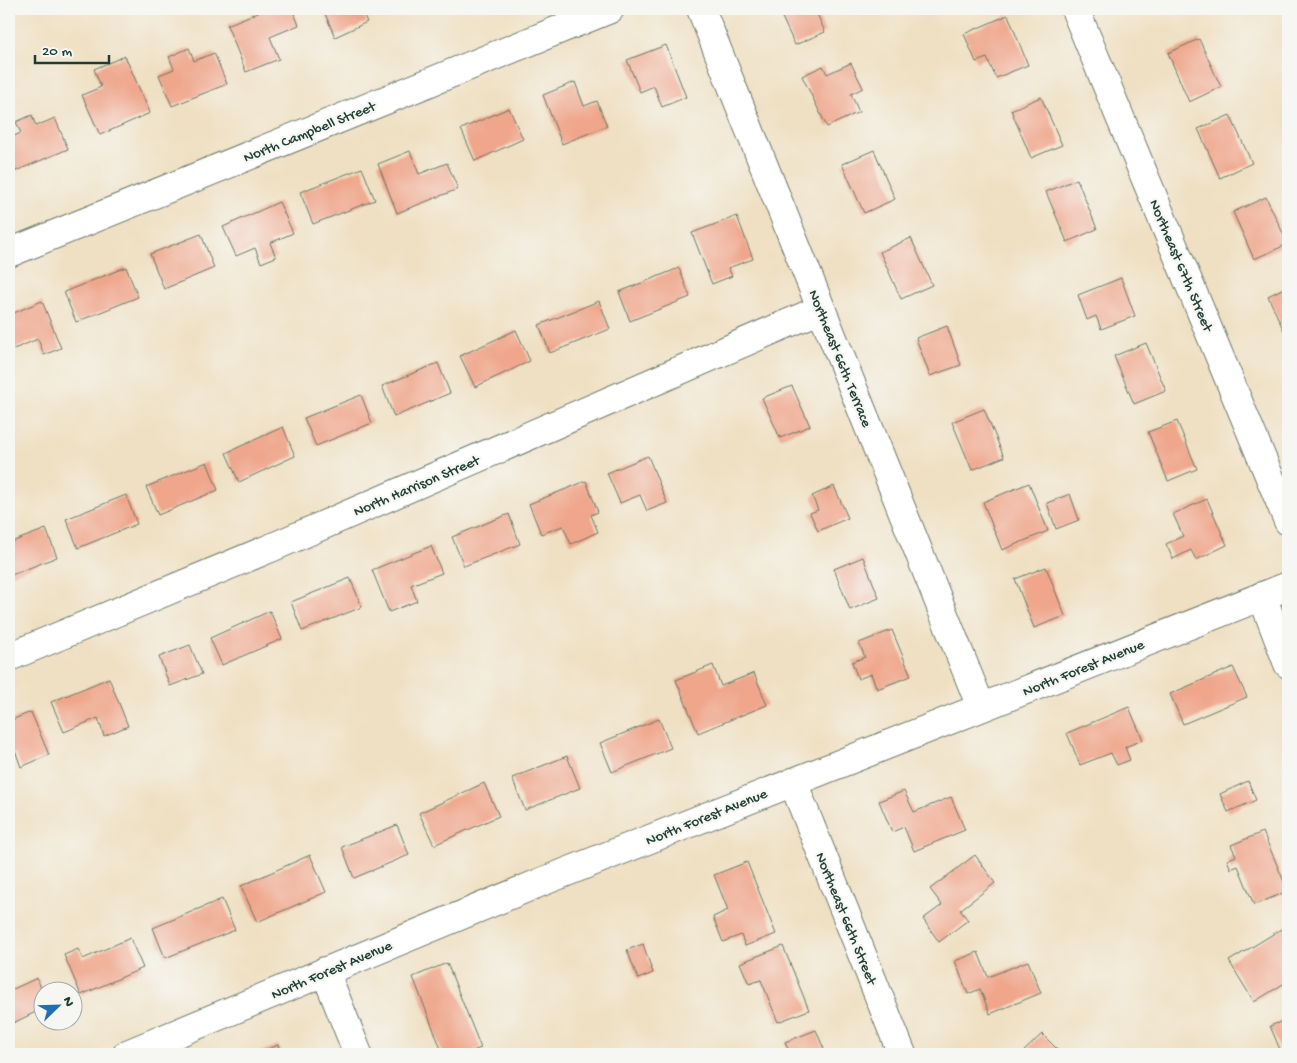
<svg xmlns="http://www.w3.org/2000/svg" width="1297" height="1063" font-family="'Gochi Hand',sans-serif">
<rect width="100%" height="100%" fill="#f6f6f2"/>
<filter id="ink" filterUnits="userSpaceOnUse"><feTurbulence type="fractalNoise" baseFrequency=".02" numOctaves="2"/><feDisplacementMap in="SourceGraphic" scale="10" xChannelSelector="R" yChannelSelector="G"/><feConvolveMatrix kernelMatrix="1 2 1 2 8 2 1 2 1" color-interpolation-filters="sRGB"/></filter>
<filter id="wash" filterUnits="userSpaceOnUse"><feTurbulence type="fractalNoise" baseFrequency=".0096" numOctaves="4" result="noise"/><feDisplacementMap in="SourceGraphic" scale="20" xChannelSelector="R" yChannelSelector="G"/><feGaussianBlur stdDeviation="1.12" result="paint"/><feColorMatrix in="noise" values="0 0 0 0 0 0 0 0 0 0 0 0 0 0 0 0 0 1.4 0 .05"/><feComposite in="paint" operator="in"/></filter>
<g filter="url(#wash)">
<rect width="100%" height="100%" fill="#efe0c3"/>
<g id="blocks">
<g fill="#efa68b">
<path d="M 266,9 L 292,9 L 299,25 L 270,37 L 279,59 L 246,72 L 227,25 Z"/>
<path d="M 323,9 L 361,9 L 367,22 L 335,37 Z"/>
<path d="M 778,9 L 815,9 L 825,32 L 795,45 Z"/>
<path d="M 1008,15 L 1028,65 L 996,78 L 987,58 L 976,62 L 964,34 Z"/>
<path d="M 1199,39 L 1221,87 L 1189,102 L 1168,53 Z"/>
<path d="M 666,45 L 686,97 L 662,107 L 654,86 L 640,92 L 627,60 Z"/>
<path d="M 189,48 L 194,61 L 214,53 L 227,84 L 172,106 L 159,75 L 174,69 L 169,57 Z"/>
<path d="M 125,56 L 150,113 L 100,135 L 82,95 L 101,87 L 94,69 Z"/>
<path d="M 851,63 L 863,88 L 851,94 L 859,112 L 827,127 L 802,76 L 823,66 L 827,74 Z"/>
<path d="M 575,82 L 584,106 L 597,101 L 607,126 L 562,144 L 543,95 Z"/>
<path d="M 1041,97 L 1062,145 L 1031,158 L 1011,110 Z"/>
<path d="M 509,108 L 523,139 L 475,161 L 461,129 Z"/>
<path d="M 32,115 L 36,126 L 55,118 L 68,149 L 11,173 L 9,168 L 9,138 L 21,133 L 16,122 Z"/>
<path d="M 1230,115 L 1252,163 L 1220,178 L 1198,129 Z"/>
<path d="M 874,150 L 895,199 L 864,213 L 842,164 Z"/>
<path d="M 410,151 L 419,174 L 447,163 L 458,189 L 397,213 L 378,164 Z"/>
<path d="M 362,168 L 375,200 L 313,224 L 300,192 Z"/>
<path d="M 1077,179 L 1097,229 L 1067,242 L 1046,192 Z"/>
<path d="M 1266,197 L 1288,244 L 1254,259 L 1233,212 Z"/>
<path d="M 279,202 L 293,233 L 270,243 L 276,257 L 261,263 L 255,248 L 236,256 L 223,227 Z"/>
<path d="M 737,216 L 753,259 L 728,268 L 732,276 L 712,284 L 692,233 Z"/>
<path d="M 201,234 L 214,268 L 164,289 L 150,254 Z"/>
<path d="M 911,238 L 932,285 L 901,299 L 880,252 Z"/>
<path d="M 126,267 L 138,297 L 76,322 L 64,292 Z"/>
<path d="M 679,268 L 690,297 L 630,321 L 619,292 Z"/>
<path d="M 1121,278 L 1135,316 L 1101,329 L 1096,316 L 1087,320 L 1078,295 Z"/>
<path d="M 1288,286 L 1288,340 L 1268,296 Z"/>
<path d="M 42,301 L 61,348 L 44,355 L 38,339 L 9,351 L 9,315 Z"/>
<path d="M 599,301 L 610,329 L 550,353 L 539,325 Z"/>
<path d="M 947,326 L 961,365 L 930,376 L 916,338 Z"/>
<path d="M 516,330 L 530,361 L 475,387 L 460,356 Z"/>
<path d="M 1146,343 L 1166,391 L 1134,404 L 1114,356 Z"/>
<path d="M 438,363 L 450,393 L 394,417 L 382,386 Z"/>
<path d="M 792,386 L 810,426 L 780,438 L 762,398 Z"/>
<path d="M 361,395 L 372,423 L 316,446 L 304,418 Z"/>
<path d="M 984,409 L 1004,457 L 972,470 L 952,422 Z"/>
<path d="M 1177,421 L 1197,469 L 1168,481 L 1148,432 Z"/>
<path d="M 283,427 L 295,456 L 239,482 L 226,453 Z"/>
<path d="M 648,456 L 667,503 L 647,511 L 640,495 L 620,503 L 607,473 Z"/>
<path d="M 207,462 L 218,490 L 158,515 L 146,487 Z"/>
<path d="M 586,481 L 598,512 L 591,515 L 598,532 L 571,544 L 563,526 L 541,534 L 529,504 Z"/>
<path d="M 1029,483 L 1048,531 L 1002,550 L 983,502 Z"/>
<path d="M 834,486 L 848,518 L 818,531 L 810,513 L 818,510 L 812,496 Z"/>
<path d="M 1070,494 L 1079,520 L 1056,529 L 1047,503 Z"/>
<path d="M 126,495 L 137,524 L 78,548 L 66,519 Z"/>
<path d="M 1207,499 L 1227,545 L 1196,560 L 1191,550 L 1173,559 L 1166,544 L 1183,536 L 1173,514 Z"/>
<path d="M 509,514 L 520,544 L 464,566 L 452,537 Z"/>
<path d="M 46,529 L 57,557 L 9,576 L 9,543 Z"/>
<path d="M 431,546 L 442,573 L 411,585 L 417,601 L 389,612 L 372,570 Z"/>
<path d="M 863,557 L 879,598 L 850,610 L 834,569 Z"/>
<path d="M 1046,567 L 1065,616 L 1034,628 L 1015,579 Z"/>
<path d="M 350,578 L 362,607 L 302,631 L 291,602 Z"/>
<path d="M 270,611 L 282,639 L 222,665 L 210,638 Z"/>
<path d="M 892,630 L 911,676 L 877,689 L 871,674 L 858,679 L 852,662 L 865,657 L 859,643 Z"/>
<path d="M 190,645 L 202,674 L 170,686 L 159,657 Z"/>
<path d="M 713,665 L 721,686 L 754,673 L 767,705 L 698,733 L 676,680 Z"/>
<path d="M 1233,667 L 1247,697 L 1183,724 L 1170,694 Z"/>
<path d="M 109,678 L 128,726 L 104,736 L 98,718 L 64,732 L 51,702 Z"/>
<path d="M 1129,707 L 1143,740 L 1125,747 L 1130,760 L 1117,765 L 1111,753 L 1080,765 L 1067,733 Z"/>
<path d="M 31,712 L 49,755 L 21,767 L 16,753 L 9,756 L 9,721 Z"/>
<path d="M 659,719 L 671,748 L 612,772 L 600,743 Z"/>
<path d="M 567,756 L 580,788 L 525,810 L 512,778 Z"/>
<path d="M 1248,781 L 1256,800 L 1228,812 L 1220,794 Z"/>
<path d="M 484,783 L 499,816 L 434,845 L 419,813 Z"/>
<path d="M 904,791 L 914,812 L 951,797 L 965,830 L 914,851 L 904,827 L 892,832 L 879,801 Z"/>
<path d="M 397,825 L 409,855 L 354,878 L 342,847 Z"/>
<path d="M 1263,832 L 1288,891 L 1254,905 L 1238,866 L 1231,869 L 1227,860 L 1236,856 L 1231,845 Z"/>
<path d="M 310,855 L 326,892 L 257,922 L 241,886 Z"/>
<path d="M 975,855 L 995,883 L 960,910 L 968,920 L 939,942 L 923,919 L 942,905 L 930,889 Z"/>
<path d="M 747,862 L 776,934 L 745,946 L 741,935 L 723,942 L 713,917 L 728,910 L 714,875 Z"/>
<path d="M 222,899 L 235,930 L 165,958 L 153,928 Z"/>
<path d="M 1288,925 L 1288,981 L 1254,1002 L 1229,961 Z"/>
<path d="M 130,938 L 143,968 L 81,995 L 64,955 L 78,949 L 83,959 Z"/>
<path d="M 643,944 L 653,973 L 638,979 L 627,950 Z"/>
<path d="M 783,946 L 809,1010 L 778,1022 L 761,980 L 749,984 L 740,963 Z"/>
<path d="M 978,952 L 988,977 L 1028,961 L 1041,993 L 990,1014 L 980,989 L 968,994 L 955,961 Z"/>
<path d="M 447,963 L 481,1048 L 464,1054 L 443,1054 L 413,977 Z"/>
<path d="M 37,978 L 42,991 L 42,1009 L 9,1025 L 9,991 Z"/>
<path d="M 1288,1019 L 1288,1054 L 1282,1054 L 1270,1026 Z"/>
<path d="M 816,1030 L 826,1054 L 790,1054 L 785,1042 Z"/>
<path d="M 1042,1034 L 1062,1054 L 1021,1054 Z"/>
<path d="M 278,1045 L 282,1054 L 256,1054 Z"/>
</g>
</g>
</g>
<g filter="url(#ink)">
<use href="#blocks" fill-opacity="0" stroke="#687666" stroke-width="1"/>
<g fill="none" stroke-linecap="round" stroke-linejoin="round">
<defs>
<g id="minor">
<path d="M 701,9 L 981,707"/>
<path d="M 1075,9 L 1288,521"/>
<path d="M 9,253 L 610,9"/>
<path d="M 1262,596 L 1288,664"/>
<path d="M 9,657 L 273,547 L 821,309"/>
<path d="M 793,782 L 902,1054"/>
<path d="M 325,971 L 358,1054"/>
<path d="M 127,1054 L 539,883 L 1288,586"/>
</g>
</defs>
<use href="#minor" stroke="#687666" stroke-width="30"/>
<use href="#minor" stroke="#fff" stroke-width="28"/>
</g>
</g>
<g text-anchor="middle" stroke-width="4.5" stroke-linejoin="round" paint-order="stroke">
<g font-size="15" fill="#1f3d34" stroke="#f6f6f2">
<text transform="translate(309 131) rotate(-22)" y="5">North Campbell Street</text>
<text transform="translate(1182 265) rotate(67)" y="5">Northeast 67th Street</text>
<text transform="translate(841 358) rotate(68)" y="5">Northeast 66th Terrace</text>
<text transform="translate(416 485) rotate(-23)" y="5">North Harrison Street</text>
<text transform="translate(1083 667) rotate(-22)" y="5">North Forest Avenue</text>
<text transform="translate(706 816) rotate(-22)" y="5">North Forest Avenue</text>
<text transform="translate(847 918) rotate(68)" y="5">Northeast 66th Street</text>
<text transform="translate(331 969) rotate(-23)" y="5">North Forest Avenue</text>
</g>
</g>
<rect width="1297" height="1063" fill="none" stroke="#f6f6f2" stroke-width="30"/>
<g transform="translate(58 1006) rotate(67)"><circle r="24" fill="#f6f6f2" stroke="#a0aca6"/>
<path d="M0-4L9 19L0 12L-9 19Z" fill="#1f6fb2"/>
<text y="-8" font-size="14" font-weight="bold" text-anchor="middle" fill="#1f3d34">N</text>
</g>
<path d="M35 55v8h74v-8" fill="none" stroke="#1f3d34" stroke-width="2.5"/>
<text x="42" y="55" font-size="15" fill="#1f3d34" stroke="#f6f6f2" stroke-width="4" paint-order="stroke">20 m</text>
</svg>
